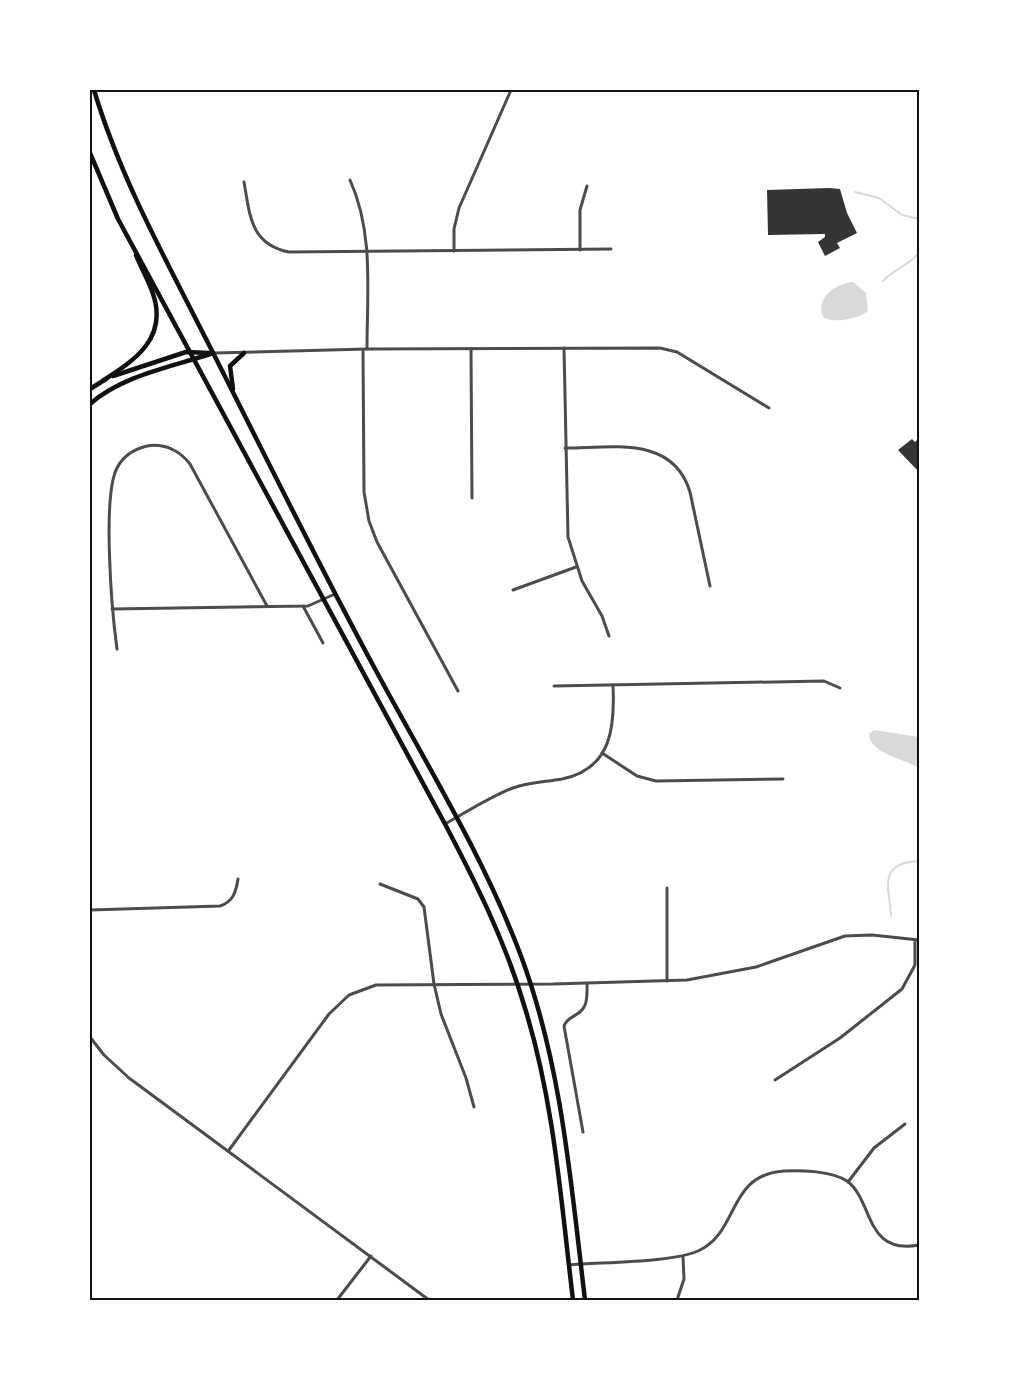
<svg xmlns="http://www.w3.org/2000/svg" width="1009" height="1390" font-family="Inter,sans-serif">
<rect width="100%" height="100%" fill="#fff"/>
<g fill="#d9d9d9">
<path d="M 853,282 L 866,293 L 868,311 C 858,319 833,324 823,317 C 815,298 836,283 853,282 Z"/>
<path d="M 874,730 L 919,737 L 919,768 C 905,759 870,754 869,734 Z"/>
</g>
<g fill="none" stroke-linecap="round" stroke-linejoin="round">
<g stroke="#d9d9d9" stroke-width="2">
<path d="M 553,91 L 555,90"/>
<path d="M 855,192 L 879,198 L 902,215 L 919,219"/>
<path d="M 883,281 C 894,269 909,265 919,253"/>
<path d="M 891,916 C 890,889 876,863 919,861"/>
</g>
</g>
<g fill="#353535">
<path d="M 829,188 L 840,189 L 847,213 L 857,233 L 837,243 L 840,248 L 825,256 L 818,242 L 825,237 L 825,234 L 768,235 L 767,190 Z"/>
<path d="M 919,438 L 919,472 L 898,450 L 912,439 L 915,442 Z"/>
</g>
<g fill="none" stroke-linecap="round" stroke-linejoin="round">
<g stroke="#4c4c4c" stroke-width="3">
<path d="M 350,180 C 374,233 367,292 367,349"/>
<path d="M 244,182 C 250,215 250,244 289,252 L 611,249"/>
<path d="M 580,250 L 580,210 L 587,186"/>
<path d="M 454,251 L 454,229 L 459,208 L 511,90"/>
<path d="M 564,348 L 568,537 L 582,581 L 602,616 L 609,636"/>
<path d="M 471,349 L 472,498"/>
<path d="M 363,350 L 364,492 L 369,521 L 377,542 L 458,691"/>
<path d="M 214,353 L 367,349 L 660,348 L 677,352 L 769,408"/>
<path d="M 565,448 C 612,448 673,435 690,492 L 710,586"/>
<path d="M 513,590 L 576,567"/>
<path d="M 303,606 L 323,643"/>
<path d="M 112,609 L 308,606 L 335,594"/>
<path d="M 117,649 C 112,613 102,497 117,468 C 123,456 135,449 147,446 C 165,443 180,451 190,464 L 267,606"/>
<path d="M 554,686 L 824,681 L 840,688"/>
<path d="M 602,753 L 637,776 L 656,781 L 783,779"/>
<path d="M 445,824 C 467,812 489,797 513,788 C 529,782 545,782 562,779 C 612,769 615,726 613,685"/>
<path d="M 380,884 L 418,899 L 424,907 L 434,984 L 441,1014 L 466,1078 L 474,1107"/>
<path d="M 667,888 L 667,981"/>
<path d="M 90,910 L 220,906 C 233,902 236,892 238,879"/>
<path d="M 90,1037 L 104,1055 L 129,1078 L 429,1300"/>
<path d="M 775,1080 L 840,1038 L 902,989 L 915,965 L 915,940"/>
<path d="M 583,1132 L 564,1026 C 568,1015 579,1017 584,1007 C 588,1001 587,990 587,983"/>
<path d="M 229,1150 L 329,1014 L 349,995 L 376,985 L 553,984 L 687,980 L 756,967 L 845,936 L 872,935 L 919,940"/>
<path d="M 848,1182 L 874,1148 L 905,1124"/>
<path d="M 569,1265 C 600,1262 675,1263 700,1250 C 740,1230 727,1175 784,1171 C 801,1170 832,1171 847,1181 C 874,1201 864,1255 919,1245"/>
<path d="M 337,1300 L 371,1256"/>
<path d="M 677,1300 L 684,1279 L 683,1257"/>
</g>
<g stroke="#111" stroke-width="4.5">
<path d="M 94,90 C 120,177 164,256 205,337 C 261,447 315,558 374,667 C 425,762 483,855 521,956 C 562,1066 571,1184 585,1300"/>
<path d="M 90,153 L 118,219 L 445,824 C 476,883 505,941 524,1005 C 554,1100 561,1201 573,1300"/>
<path d="M 113,376 L 186,352 L 209,353"/>
<path d="M 104,380 C 135,360 168,338 153,294 C 149,281 141,268 136,255"/>
<path d="M 90,389 L 106,379"/>
<path d="M 233,389 L 230,366 L 244,353"/>
<path d="M 90,404 C 123,375 172,367 213,353"/>
</g>
</g>
<rect width="1009" height="1390" fill="none" stroke="#ffffff" stroke-width="182"/>
<rect x="91" y="91" width="827" height="1208" fill="none" stroke="#111" stroke-width="2"/>
</svg>
